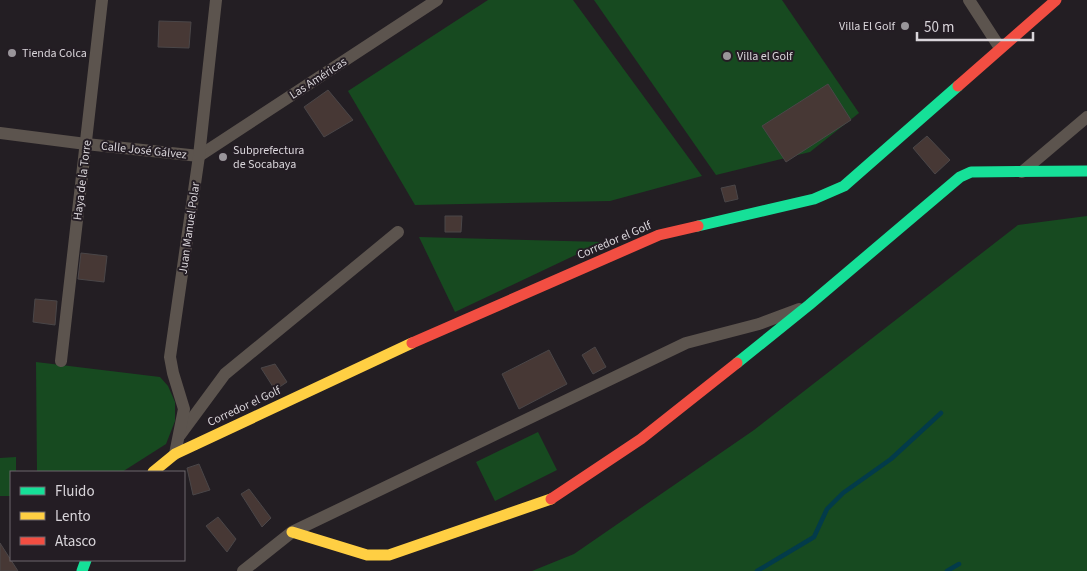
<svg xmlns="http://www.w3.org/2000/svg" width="1087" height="571" font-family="'Source Sans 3',sans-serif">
<rect width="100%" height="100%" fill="#231e23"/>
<g fill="#174a20">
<path d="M 488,0 L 573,0 L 702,176 L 610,201 L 415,205 L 348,91 Z"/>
<path d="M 594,0 L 782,0 L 859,113 L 810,152 L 716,175 Z"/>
<path d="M 1087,216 L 1087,571 L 532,571 L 574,554 L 754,430 L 1018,225 Z"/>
<path d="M 419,237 L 603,242 L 455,312 Z"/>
<path d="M 36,362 L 160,377 L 168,386 L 175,402 L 175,421 L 166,444 L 122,472 L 37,472 Z"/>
<path d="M 538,432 L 557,470 L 495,501 L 476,462 Z"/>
<path d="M 16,457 L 16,472 L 11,472 L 11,496 L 0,496 L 0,458 Z"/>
</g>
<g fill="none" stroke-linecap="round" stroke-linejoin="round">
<g stroke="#033b4a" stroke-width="4.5">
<path d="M 757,571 L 814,537 L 827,509 L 843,493 L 891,459 L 941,413"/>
<path d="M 947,571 L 959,564"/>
</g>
</g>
<g fill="#473835" stroke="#4a4648">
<path d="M 159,21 L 191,22 L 189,48 L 158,47 Z"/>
<path d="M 828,84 L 851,120 L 786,162 L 762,126 Z"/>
<path d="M 328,90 L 353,120 L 324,137 L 304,107 Z"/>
<path d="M 927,136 L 950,160 L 935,174 L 913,148 Z"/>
<path d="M 735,185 L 738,199 L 725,202 L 721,188 Z"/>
<path d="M 445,216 L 462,216 L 461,232 L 445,232 Z"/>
<path d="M 81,253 L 107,256 L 104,282 L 78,279 Z"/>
<path d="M 35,299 L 57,301 L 55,325 L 33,322 Z"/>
<path d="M 595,347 L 606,367 L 593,374 L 582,355 Z"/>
<path d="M 549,350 L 567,384 L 519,409 L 502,374 Z"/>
<path d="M 275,364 L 287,382 L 275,390 L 261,368 Z"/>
<path d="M 199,464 L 210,490 L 193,495 L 187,468 Z"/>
<path d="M 249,489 L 271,518 L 262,527 L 241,494 Z"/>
<path d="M 218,517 L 236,539 L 227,552 L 206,526 Z"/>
<path d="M 0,543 L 18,571 L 0,571 Z"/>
</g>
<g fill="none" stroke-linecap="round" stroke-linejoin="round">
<g stroke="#5c544e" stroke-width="12">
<path d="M 969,0 L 1000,48"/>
<path d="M 0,133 L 86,144 L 199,156"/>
<path d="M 199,156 L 437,0"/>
<path d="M 1022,172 L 1087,117"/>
<path d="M 61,361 L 102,0"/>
<path d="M 180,435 L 225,374 L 398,232"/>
<path d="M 175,454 L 184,409 L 173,373 L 170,357 L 199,156 L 216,0"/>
<path d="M 243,571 L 292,532 L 686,343 L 759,324 L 799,309"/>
</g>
<g stroke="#16e098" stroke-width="11">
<path d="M 698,226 L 814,199 L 844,186 L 958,86"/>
<path d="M 737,363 L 809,305 L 960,177 L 971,172 L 1087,171"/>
<path d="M 82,571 L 86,560"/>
</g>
<g stroke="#ffcf43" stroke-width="11">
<path d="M 153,472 L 175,454 L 412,343"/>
<path d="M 292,532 L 367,555 L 389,555 L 551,499"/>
</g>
<g stroke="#f24e42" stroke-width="11">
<path d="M 958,86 L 1056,0"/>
<path d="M 412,343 L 659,235 L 698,226"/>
<path d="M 551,499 L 641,439 L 737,363"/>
</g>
</g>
<g fill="#99959a" stroke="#241d24" stroke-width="2">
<circle cx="905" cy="26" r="5"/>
<circle cx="12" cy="53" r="5"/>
<circle cx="727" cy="56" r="5"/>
<circle cx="223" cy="157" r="5"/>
</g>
<g text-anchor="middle" stroke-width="4" stroke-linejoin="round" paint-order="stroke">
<g font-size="12" fill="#d9d5da" stroke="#241d24" text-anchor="start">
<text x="895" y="30" text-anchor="end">Villa El Golf</text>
<text x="22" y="57">Tienda Colca</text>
<text x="737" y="60">Villa el Golf</text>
<text x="233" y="154">Subprefectura<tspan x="233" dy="14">de Socabaya</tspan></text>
</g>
<g font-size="12" fill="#d9d5da" stroke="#241d24">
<text transform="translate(318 78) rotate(-33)" y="4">Las Américas</text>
<text transform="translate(144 150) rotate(6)" y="4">Calle José Gálvez</text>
<text transform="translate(82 180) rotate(-83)" y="4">Haya de la Torre</text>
<text transform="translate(189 228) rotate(-82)" y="4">Juan Manuel Polar</text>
<text transform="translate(614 240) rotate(-23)" y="4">Corredor el Golf</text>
<text transform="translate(244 406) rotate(-25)" y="4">Corredor el Golf</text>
</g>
</g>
<rect x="10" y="471" width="175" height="90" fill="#241d24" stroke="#6c676d"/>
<rect x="20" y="487" width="25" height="8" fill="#16e098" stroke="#6c676d"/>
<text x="55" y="496" font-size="15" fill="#d9d5da">Fluido</text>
<rect x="20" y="512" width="25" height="8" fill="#ffcf43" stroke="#6c676d"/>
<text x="55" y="521" font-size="15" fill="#d9d5da">Lento</text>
<rect x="20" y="537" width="25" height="8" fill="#f24e42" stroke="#6c676d"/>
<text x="55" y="546" font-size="15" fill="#d9d5da">Atasco</text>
<path d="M917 32v8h116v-8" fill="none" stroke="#d9d5da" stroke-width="2.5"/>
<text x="924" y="32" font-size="15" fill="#d9d5da" stroke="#241d24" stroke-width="4" paint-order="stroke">50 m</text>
</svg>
